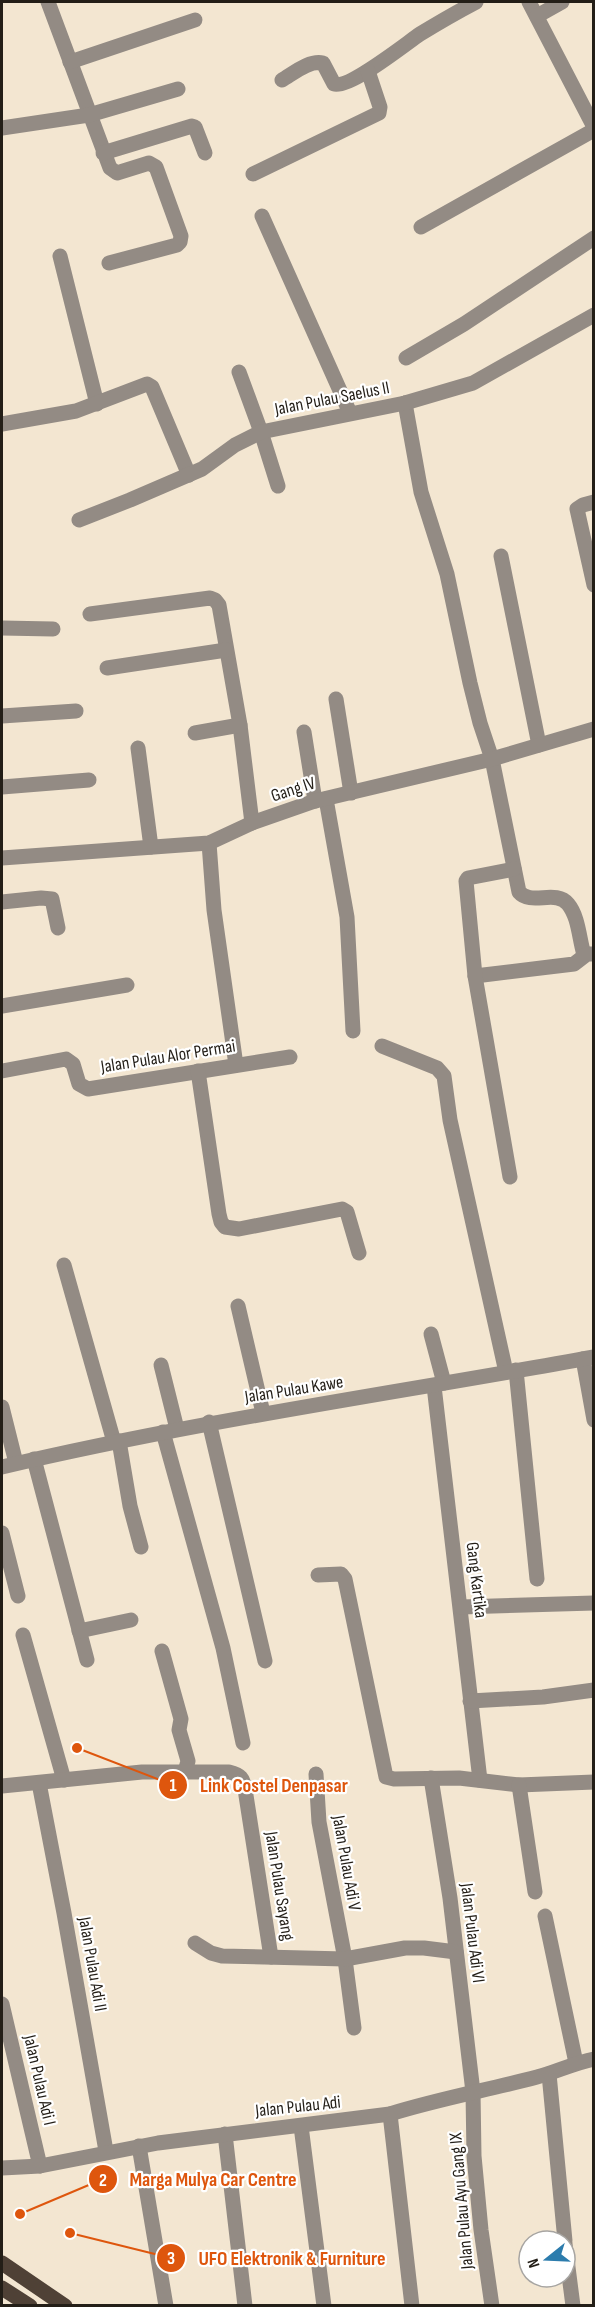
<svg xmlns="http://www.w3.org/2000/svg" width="595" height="2307" font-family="'Sofia Sans Condensed',sans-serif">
<rect width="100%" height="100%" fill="#f3e6d1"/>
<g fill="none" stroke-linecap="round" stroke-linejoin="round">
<g stroke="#938b84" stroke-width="15">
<path d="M 48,2 L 110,168 L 117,173 L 149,163 L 156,167 L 181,236 L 180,242 L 177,245 L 109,263"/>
<path d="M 529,2 L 594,127"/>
<path d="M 537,16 L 562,2"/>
<path d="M 70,62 L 195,20"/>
<path d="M 282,80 C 294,73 309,60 323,63 L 334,84 C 349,89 404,45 420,34 C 438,23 457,12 476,2"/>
<path d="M 2,128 L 89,115 L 178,89"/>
<path d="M 103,153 L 192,126 L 195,127 L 205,153"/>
<path d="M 253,174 L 379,113 L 380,107 L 368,71"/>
<path d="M 262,216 L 350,413"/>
<path d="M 421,227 L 594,130"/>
<path d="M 60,256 L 97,404"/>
<path d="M 406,358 L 464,324 L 594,238"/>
<path d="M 239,372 L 261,432 L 278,486"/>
<path d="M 405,403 L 421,492 L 447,574 L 470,683 L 480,723 L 492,759 L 519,892 C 531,906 556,889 568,904 C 578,916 579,936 583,951 L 587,954"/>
<path d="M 2,424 L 76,411 L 147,384 L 152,387 L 189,475"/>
<path d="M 594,502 L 583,505 L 577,509 L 594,585"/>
<path d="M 79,520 L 130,500 L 202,469 L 235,445 L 261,432 L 405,403 L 473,383 L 594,315"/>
<path d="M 501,556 L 539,745"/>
<path d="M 90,614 L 210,598 L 215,600 L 219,605 L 240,725 L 252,823"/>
<path d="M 2,628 L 53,629"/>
<path d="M 107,668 L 226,650"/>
<path d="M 336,699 L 351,793"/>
<path d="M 2,716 L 76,711"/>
<path d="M 304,732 L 315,801"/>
<path d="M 195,733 L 240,725"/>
<path d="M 138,748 L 151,847"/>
<path d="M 2,787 L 89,780"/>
<path d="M 326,799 L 347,917 L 353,1031"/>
<path d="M 209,843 L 214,910 L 236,1065"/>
<path d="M 2,858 L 209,843 L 252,823 L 315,801 L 492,759 L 594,729"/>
<path d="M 2,902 L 41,898 L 52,899 L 58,928"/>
<path d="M 475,976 L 574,964 L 587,954 L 594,954"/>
<path d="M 2,1006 L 127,985"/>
<path d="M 382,1046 L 437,1068 L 444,1076 L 450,1120 L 506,1372"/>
<path d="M 2,1071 L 66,1059 L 73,1064 L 79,1084 L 88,1089 L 290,1057"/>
<path d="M 198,1071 L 219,1214 L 221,1222 L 225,1227 L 239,1229 L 342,1209 L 347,1212 L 359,1253"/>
<path d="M 510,1177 L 475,976 L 466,881 L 468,878 L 514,869"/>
<path d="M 64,1265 L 114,1442"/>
<path d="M 238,1306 L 263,1413"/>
<path d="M 431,1334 L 444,1383"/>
<path d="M 583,1359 L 594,1420"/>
<path d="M 161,1365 L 177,1429"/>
<path d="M 516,1370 L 537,1579"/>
<path d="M 434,1386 L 480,1780"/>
<path d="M 2,1407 L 16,1463"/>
<path d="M 209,1422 L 265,1661"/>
<path d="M 163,1432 L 223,1648 L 243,1743"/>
<path d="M 119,1441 L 130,1506 L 141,1547"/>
<path d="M 34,1459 L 87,1660"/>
<path d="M 2,1467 C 197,1421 396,1393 594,1357"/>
<path d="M 2,1533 L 18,1596"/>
<path d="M 318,1575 L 341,1574 L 345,1579 L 386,1777 L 394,1779 L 459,1778 L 519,1785 L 594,1782"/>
<path d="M 461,1607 L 594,1603"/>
<path d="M 79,1631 L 131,1620"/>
<path d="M 23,1635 L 64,1780"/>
<path d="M 162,1651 L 181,1719 L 179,1730 L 188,1761 L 185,1772"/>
<path d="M 470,1701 L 543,1697 L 594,1690"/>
<path d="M 316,1774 L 319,1822 L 345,1959 L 354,2028"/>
<path d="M 431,1778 L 450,1898 L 473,2092 L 474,2156 L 481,2230 L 492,2306"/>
<path d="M 39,1783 L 64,1913 L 106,2151"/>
<path d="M 519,1785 L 535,1892"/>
<path d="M 2,1786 L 142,1772 L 229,1772 C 241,1775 243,1778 245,1789 L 271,1957"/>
<path d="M 545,1916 L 576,2063"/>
<path d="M 195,1943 L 211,1953 L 222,1956 L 345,1959 L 405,1948 L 424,1948 L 456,1952"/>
<path d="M 2,2004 L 40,2166"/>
<path d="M 549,2074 L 565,2241"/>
<path d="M 390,2114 L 412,2306"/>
<path d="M 301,2126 L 324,2306"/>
<path d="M 225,2134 L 245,2306"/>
<path d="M 139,2146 L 166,2306"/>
<path d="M 2,2168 L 40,2166 L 158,2143 L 390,2114 C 438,2099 488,2090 537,2077 C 556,2072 574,2063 594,2059"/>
<path d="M 565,2244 L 573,2306"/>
</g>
<g stroke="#4f4136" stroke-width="15">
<path d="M 2,2263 L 65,2306"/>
<path d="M 2,2288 L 30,2306"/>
</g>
</g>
<g text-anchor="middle" stroke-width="4.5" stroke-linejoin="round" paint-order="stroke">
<g font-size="18" fill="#231e17" stroke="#fff">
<text transform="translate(332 398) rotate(-11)" y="6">Jalan Pulau Saelus II</text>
<text transform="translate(293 789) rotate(-18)" y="6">Gang IV</text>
<text transform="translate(168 1056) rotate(-9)" y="6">Jalan Pulau Alor Permai</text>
<text transform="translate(294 1389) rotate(-9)" y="6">Jalan Pulau Kawe</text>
<text transform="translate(477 1580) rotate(83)" y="6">Gang Kartika</text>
<text transform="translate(347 1863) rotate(80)" y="6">Jalan Pulau Adi V</text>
<text transform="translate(280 1886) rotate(81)" y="6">Jalan Pulau Sayang</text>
<text transform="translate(473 1933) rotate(83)" y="6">Jalan Pulau Adi VI</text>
<text transform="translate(93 1964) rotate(80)" y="6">Jalan Pulau Adi II</text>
<text transform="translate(40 2080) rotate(77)" y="6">Jalan Pulau Adi I</text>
<text transform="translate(298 2106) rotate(-6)" y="6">Jalan Pulau Adi</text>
<text transform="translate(461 2201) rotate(-95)" y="6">Jalan Pulau Ayu Gang IX</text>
</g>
</g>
<path fill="none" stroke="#de560d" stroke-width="2" d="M77 1748L173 1785M20 2214L103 2179M70 2233L171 2258"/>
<g fill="#de560d" stroke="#fff" stroke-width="2">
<circle cx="77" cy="1748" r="6"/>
<circle cx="20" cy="2214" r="6"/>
<circle cx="70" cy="2233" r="6"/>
<circle cx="173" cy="1785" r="15"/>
<circle cx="103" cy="2179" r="15"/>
<circle cx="171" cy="2258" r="15"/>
</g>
<g font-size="18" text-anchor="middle" font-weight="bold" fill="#fff">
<text x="173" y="1791">1</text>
<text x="103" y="2186">2</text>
<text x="171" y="2264">3</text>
</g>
<g font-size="20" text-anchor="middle" font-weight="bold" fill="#de560d" stroke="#fff" stroke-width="4.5" stroke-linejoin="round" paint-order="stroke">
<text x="274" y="1792">Link Costel Denpasar</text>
<text x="213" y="2186">Marga Mulya Car Centre</text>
<text x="292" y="2265">UFO Elektronik &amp; Furniture</text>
</g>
<rect width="595" height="2307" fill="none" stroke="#231e17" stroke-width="6"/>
<g transform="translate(547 2259) rotate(252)"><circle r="28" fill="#ffffff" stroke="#a7a5a2" stroke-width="1.5"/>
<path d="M0-4.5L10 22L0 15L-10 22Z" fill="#2c7cad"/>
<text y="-9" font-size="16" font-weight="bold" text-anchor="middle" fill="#231e17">N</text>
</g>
</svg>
